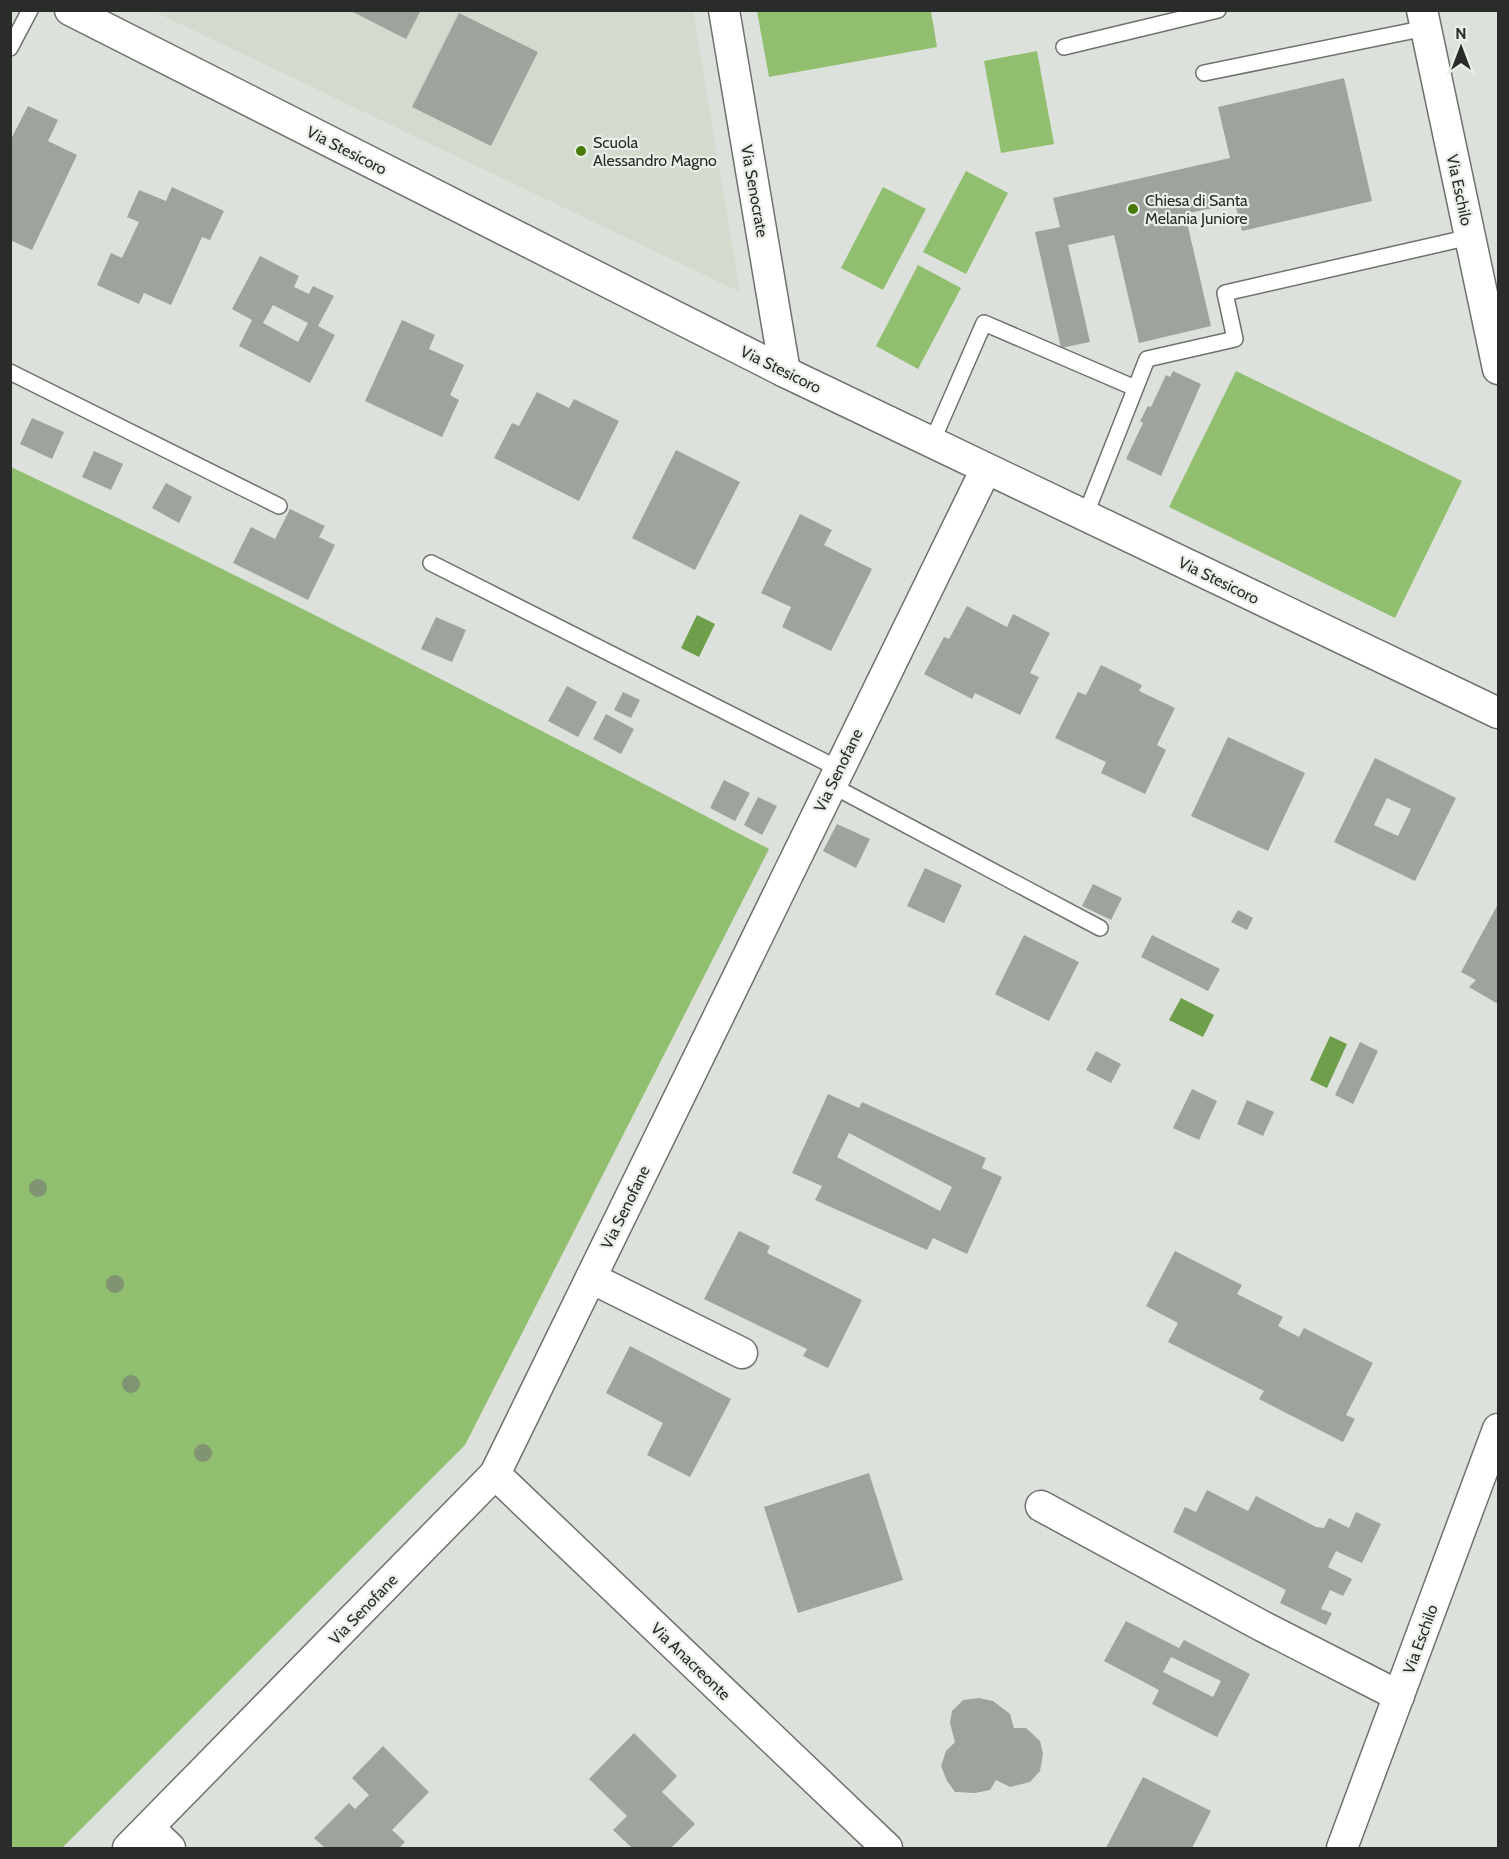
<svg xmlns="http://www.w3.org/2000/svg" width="1509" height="1859" font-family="Cabin,sans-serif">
<rect width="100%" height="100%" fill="#dde1db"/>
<path fill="#d2dbcd" d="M 153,11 L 693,11 L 740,292 Z"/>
<g fill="#91bf6f">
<path d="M 757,11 L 931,11 L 937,47 L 769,77 Z"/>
<path d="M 1037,51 L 1054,144 L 1001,153 L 984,61 Z"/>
<path d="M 966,171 L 1008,193 L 966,274 L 923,252 Z"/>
<path d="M 883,187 L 926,209 L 883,290 L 841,268 Z"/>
<path d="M 918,265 L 961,288 L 918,369 L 876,346 Z"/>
<path d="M 1236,371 L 1462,481 L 1395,618 L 1169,507 Z"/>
<path d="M 11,467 C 266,587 518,718 769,849 L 465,1445 L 62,1848 L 10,1848 Z"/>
</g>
<g fill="#709f4b">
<path d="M 697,615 L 715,624 L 699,657 L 681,648 Z"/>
<path d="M 1181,998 L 1214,1015 L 1203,1037 L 1169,1020 Z"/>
<path d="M 1330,1036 L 1347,1044 L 1327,1088 L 1310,1080 Z"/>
</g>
<g fill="#9fa39d" fill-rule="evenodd">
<path d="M 349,10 L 421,10 L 406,39 Z"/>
<path d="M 459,13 L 538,52 L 491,146 L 412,107 Z"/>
<path d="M 1344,78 L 1372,201 L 1242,231 L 1235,203 L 1185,214 L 1211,326 L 1139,343 L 1114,235 L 1068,245 L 1090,342 L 1061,348 L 1035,232 L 1060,227 L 1053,198 L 1230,158 L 1218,107 Z"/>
<path d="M 28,106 L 58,120 L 48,141 L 77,155 L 32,250 L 10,240 L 10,141 Z"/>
<path d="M 172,187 L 224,211 L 210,240 L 202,237 L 171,305 L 144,293 L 139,304 L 97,285 L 111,253 L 122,258 L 139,222 L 127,217 L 139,190 L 166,201 Z"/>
<path d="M 260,256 L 299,276 L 294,287 L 309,294 L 313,286 L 334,296 L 318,326 L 335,335 L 310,383 L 239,346 L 252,320 L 232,309 ZM 273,305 L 308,323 L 298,342 L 263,323 Z"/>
<path d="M 402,320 L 435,335 L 429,349 L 464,365 L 450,395 L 459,400 L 442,437 L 365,401 Z"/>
<path d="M 1173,371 L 1201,384 L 1161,476 L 1126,459 L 1143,423 L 1140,421 L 1148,406 L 1151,407 L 1166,375 L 1170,377 Z"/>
<path d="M 537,392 L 569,408 L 574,399 L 619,421 L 579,501 L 494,458 L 512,423 L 519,426 Z"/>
<path d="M 32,418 L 64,432 L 52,459 L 20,444 Z"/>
<path d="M 676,450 L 740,482 L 695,570 L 632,538 Z"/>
<path d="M 94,451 L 123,464 L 111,490 L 82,477 Z"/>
<path d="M 166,483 L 192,497 L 179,523 L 152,508 Z"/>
<path d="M 290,509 L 325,526 L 319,537 L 335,545 L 308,600 L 233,563 L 251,527 L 275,539 Z"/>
<path d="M 800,514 L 832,530 L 824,545 L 872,569 L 831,651 L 782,627 L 791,607 L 761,593 Z"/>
<path d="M 967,606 L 1007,627 L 1013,614 L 1050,633 L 1030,673 L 1039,677 L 1020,715 L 975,693 L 972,699 L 924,674 L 944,637 L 949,639 Z"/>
<path d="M 436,617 L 466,630 L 452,662 L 421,649 Z"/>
<path d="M 1101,665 L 1142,685 L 1139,691 L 1175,708 L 1157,745 L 1166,750 L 1145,794 L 1101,773 L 1106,762 L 1055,738 L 1078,692 L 1086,695 Z"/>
<path d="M 567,686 L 597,702 L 578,737 L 548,721 Z"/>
<path d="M 623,692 L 640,700 L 631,718 L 614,710 Z"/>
<path d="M 606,714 L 634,729 L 621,754 L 593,739 Z"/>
<path d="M 1228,737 L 1305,773 L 1268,851 L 1191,816 Z"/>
<path d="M 1375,758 L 1456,798 L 1415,881 L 1334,842 ZM 1387,798 L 1411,809 L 1398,836 L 1374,825 Z"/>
<path d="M 724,780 L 750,793 L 735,821 L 710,808 Z"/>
<path d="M 758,797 L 777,806 L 762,835 L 744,825 Z"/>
<path d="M 837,824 L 870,839 L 856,868 L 823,851 Z"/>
<path d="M 925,868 L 962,885 L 944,923 L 907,906 Z"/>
<path d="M 1093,884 L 1122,898 L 1111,920 L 1082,906 Z"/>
<path d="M 1498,904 L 1498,1004 L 1469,987 L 1476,980 L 1461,972 Z"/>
<path d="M 1238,910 L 1253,918 L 1247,930 L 1231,922 Z"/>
<path d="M 1024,935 L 1079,962 L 1049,1021 L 995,994 Z"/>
<path d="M 1152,935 L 1220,969 L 1208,991 L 1141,957 Z"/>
<path d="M 1360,1042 L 1378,1051 L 1353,1104 L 1335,1095 Z"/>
<path d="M 1096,1051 L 1121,1064 L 1111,1083 L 1086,1070 Z"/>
<path d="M 1192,1089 L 1217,1101 L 1199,1140 L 1173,1128 Z"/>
<path d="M 828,1094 L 859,1108 L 862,1102 L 986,1158 L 982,1168 L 1002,1177 L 967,1254 L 933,1238 L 927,1250 L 815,1200 L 822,1186 L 792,1173 ZM 849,1133 L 952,1187 L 940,1211 L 837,1157 Z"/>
<path d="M 1247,1100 L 1274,1112 L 1263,1136 L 1237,1124 Z"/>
<path d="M 739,1231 L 770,1246 L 767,1253 L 862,1300 L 828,1368 L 803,1356 L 807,1349 L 704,1299 Z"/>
<path d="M 1175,1251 L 1242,1285 L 1237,1294 L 1283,1317 L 1278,1326 L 1299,1337 L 1304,1328 L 1373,1363 L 1346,1415 L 1355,1419 L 1343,1442 L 1259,1399 L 1264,1391 L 1168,1342 L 1178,1323 L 1146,1306 Z"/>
<path d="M 630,1346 L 731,1399 L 690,1477 L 647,1455 L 663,1423 L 606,1393 Z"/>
<path d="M 869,1473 L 903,1580 L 798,1613 L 764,1507 Z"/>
<path d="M 1207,1490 L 1248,1511 L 1256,1496 L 1316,1527 L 1324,1528 L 1329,1518 L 1349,1528 L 1356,1512 L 1381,1524 L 1362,1563 L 1336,1551 L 1328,1567 L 1352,1579 L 1343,1596 L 1330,1590 L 1321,1609 L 1332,1613 L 1326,1625 L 1280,1603 L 1286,1590 L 1173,1532 L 1185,1507 L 1196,1512 Z"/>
<path d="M 1126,1621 L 1179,1648 L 1184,1640 L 1250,1674 L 1217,1737 L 1152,1704 L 1159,1690 L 1104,1661 ZM 1171,1657 L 1221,1681 L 1213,1697 L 1163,1672 Z"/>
<path d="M 979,1698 L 993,1701 L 1010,1714 L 1014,1728 L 1026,1728 L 1040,1741 L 1043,1754 L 1040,1771 L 1030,1782 L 1010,1787 L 996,1780 L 990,1790 L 975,1793 L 955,1792 L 947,1781 L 941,1766 L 946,1751 L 955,1742 L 950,1723 L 952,1711 L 963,1700 Z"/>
<path d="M 634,1733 L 677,1776 L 662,1792 L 695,1824 L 671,1848 L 632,1848 L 613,1830 L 627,1816 L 589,1779 Z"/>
<path d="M 383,1746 L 429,1792 L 392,1830 L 405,1842 L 399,1848 L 325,1848 L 314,1838 L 349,1803 L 355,1809 L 369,1795 L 352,1778 Z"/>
<path d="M 1143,1777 L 1211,1811 L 1192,1848 L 1106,1848 Z"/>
</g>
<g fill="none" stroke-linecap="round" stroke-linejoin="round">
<defs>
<g id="service">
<path d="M 1064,47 L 1218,10"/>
<path d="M 10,48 L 30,10"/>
<path d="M 1204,73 L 1426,28"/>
<path d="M 10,372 L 279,506"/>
<path d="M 932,442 L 984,323 L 1135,388"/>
<path d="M 1085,516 L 1147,359 L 1235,339 L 1225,293 L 1470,237"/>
<path d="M 431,563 L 839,769"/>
<path d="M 831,785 L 1100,928"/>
</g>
<g id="minor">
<path d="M 70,10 L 785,372 L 1498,713"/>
<path d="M 724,10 L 785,372"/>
<path d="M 1422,10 L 1498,369"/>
<path d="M 591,1278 L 742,1353"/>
<path d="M 495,1474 L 887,1848"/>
<path d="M 1041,1506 L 1262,1626 L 1399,1696"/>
<path d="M 149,1828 L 170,1848"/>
<path d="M 128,1848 L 495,1474 L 986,469"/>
<path d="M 1342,1848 L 1498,1429"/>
</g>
</defs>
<use href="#service" stroke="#6e726c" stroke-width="18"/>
<use href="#minor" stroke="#6e726c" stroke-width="33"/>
<use href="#service" stroke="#fff" stroke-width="15"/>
<use href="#minor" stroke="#fff" stroke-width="30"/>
</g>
<g fill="#819471">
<circle cx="38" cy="1188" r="9"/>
<circle cx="115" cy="1284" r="9"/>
<circle cx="131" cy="1384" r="9"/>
<circle cx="203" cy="1453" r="9"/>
</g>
<g fill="#467a09" stroke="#eaefe8" stroke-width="2">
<circle cx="581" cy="151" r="6"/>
<circle cx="1133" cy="209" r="6"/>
</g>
<g text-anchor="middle" stroke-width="4.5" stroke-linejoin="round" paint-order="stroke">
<g font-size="16" fill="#2a2c29" stroke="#eaefe8" text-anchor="start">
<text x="593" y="148">Scuola<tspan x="593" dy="18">Alessandro Magno</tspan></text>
<text x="1145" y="206">Chiesa di Santa<tspan x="1145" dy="18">Melania Juniore</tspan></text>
</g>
<g font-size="16" fill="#2a2c29" stroke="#eaefe8">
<text transform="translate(347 150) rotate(27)" y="6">Via Stesicoro</text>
<text transform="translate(1460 190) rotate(78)" y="6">Via Eschilo</text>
<text transform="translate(755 191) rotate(80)" y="6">Via Senocrate</text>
<text transform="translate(781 369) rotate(26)" y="6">Via Stesicoro</text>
<text transform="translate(1219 580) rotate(26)" y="6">Via Stesicoro</text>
<text transform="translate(838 770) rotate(-64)" y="6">Via Senofane</text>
<text transform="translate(625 1207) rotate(-64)" y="6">Via Senofane</text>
<text transform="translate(363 1609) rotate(-46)" y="6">Via Senofane</text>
<text transform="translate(1420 1639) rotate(-70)" y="6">Via Eschilo</text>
<text transform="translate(691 1661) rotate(44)" y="6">Via Anacreonte</text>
</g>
</g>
<rect width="1509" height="1859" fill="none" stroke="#2a2c29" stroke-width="24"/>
<g transform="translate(1461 48)" stroke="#eaefe8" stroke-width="4.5" paint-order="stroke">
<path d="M0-4.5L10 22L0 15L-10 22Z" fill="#2a2c29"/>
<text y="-9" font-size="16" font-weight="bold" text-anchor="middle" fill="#2a2c29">N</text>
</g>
</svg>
